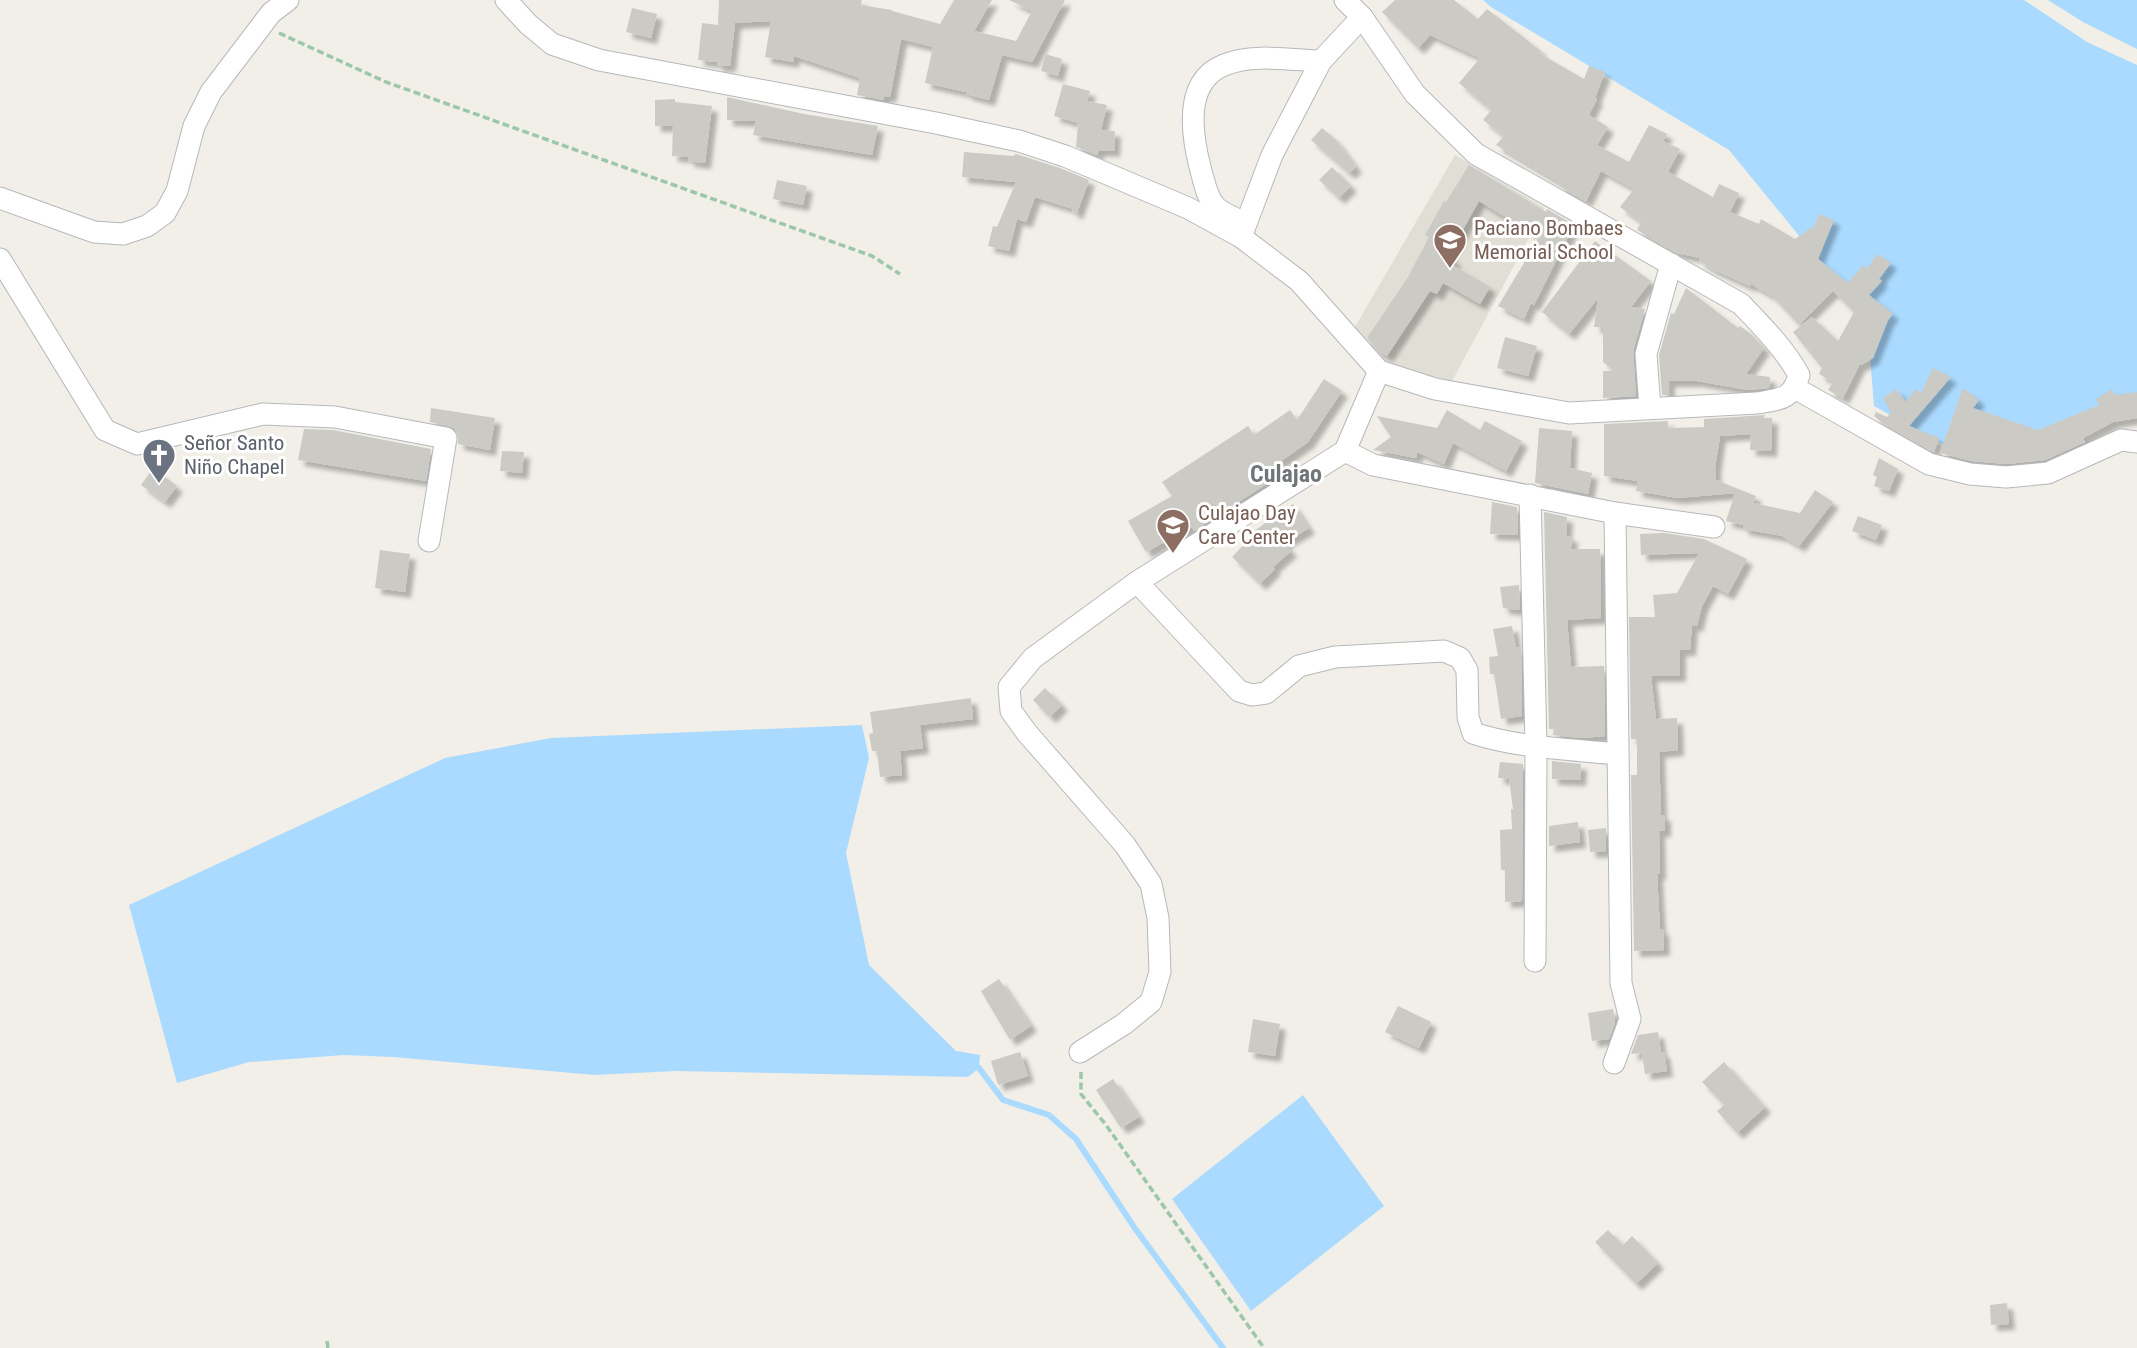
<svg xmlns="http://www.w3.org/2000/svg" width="2137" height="1348" font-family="'Roboto Condensed',sans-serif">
<defs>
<filter id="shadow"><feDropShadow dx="6" dy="6" stdDeviation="2" flood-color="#0004"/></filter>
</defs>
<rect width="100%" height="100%" fill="#f1efe8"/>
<path fill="#e1ded6" d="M 1455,155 L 1545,208 L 1451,383 L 1385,363 L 1352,332 Z"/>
<g fill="#aadaff">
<path d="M 1483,0 L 2024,0 L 2087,42 L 2137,65 L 2137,418 L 2121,411 L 1962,455 L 1874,406 L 1867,319 L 1729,150 L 1491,7 Z"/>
<path d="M 2048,0 L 2137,0 L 2137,49 L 2083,22 Z"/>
<path d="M 862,725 L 869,758 L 846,853 L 869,965 L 956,1051 L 980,1055 L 979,1068 L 968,1077 L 676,1071 L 594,1075 L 394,1057 L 344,1055 L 249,1062 L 177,1083 L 129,905 L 445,758 L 551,738 Z"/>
<path d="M 1303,1095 L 1384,1206 L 1251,1311 L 1172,1199 Z"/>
</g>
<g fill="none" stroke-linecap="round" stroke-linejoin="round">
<path stroke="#aadaff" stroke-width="6" d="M 979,1068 L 1003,1100 L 1049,1115 L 1076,1139 L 1134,1227 L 1223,1348"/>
</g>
<g fill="#cccac5" filter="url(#shadow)">
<path d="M 719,0 L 862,0 L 861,5 L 892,10 L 892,11 L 940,24 L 954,0 L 992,0 L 974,31 L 1016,41 L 1032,11 L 1009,0 L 1065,0 L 1032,62 L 1002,55 L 989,100 L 966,94 L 966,92 L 925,83 L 933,47 L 901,39 L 890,97 L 884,96 L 884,100 L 857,95 L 860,78 L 794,56 L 793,62 L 765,57 L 771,21 L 735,23 L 730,66 L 717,66 L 717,62 L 698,60 L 702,23 L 718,25 Z"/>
<path d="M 1395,0 L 1454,0 L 1478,19 L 1487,9 L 1541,51 L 1539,53 L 1584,79 L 1589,66 L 1605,72 L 1595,98 L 1597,99 L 1589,115 L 1608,127 L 1597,145 L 1629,162 L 1649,125 L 1667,134 L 1663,141 L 1680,149 L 1668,172 L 1713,197 L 1719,184 L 1739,193 L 1730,212 L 1759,224 L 1761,219 L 1795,239 L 1814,226 L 1819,214 L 1834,220 L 1818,259 L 1848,283 L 1863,265 L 1867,269 L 1877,254 L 1891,263 L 1879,279 L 1882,281 L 1869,295 L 1893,314 L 1888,320 L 1873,358 L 1861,365 L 1860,364 L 1843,398 L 1828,390 L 1833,382 L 1819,374 L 1822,368 L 1793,332 L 1812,317 L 1838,341 L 1854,312 L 1833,291 L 1799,325 L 1772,296 L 1751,284 L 1750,286 L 1712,269 L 1699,261 L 1700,258 L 1677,253 L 1637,230 L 1641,222 L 1620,207 L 1634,189 L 1601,171 L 1586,201 L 1559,186 L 1560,183 L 1496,145 L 1504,136 L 1483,120 L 1491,110 L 1459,83 L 1480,58 L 1430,35 L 1418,48 L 1382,12 Z"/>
<path d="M 632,8 L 657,14 L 651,38 L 626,32 Z"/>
<path d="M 1045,54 L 1062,59 L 1058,76 L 1041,71 Z"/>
<path d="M 1063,84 L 1090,91 L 1087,101 L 1107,105 L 1101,130 L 1115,131 L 1114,151 L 1099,150 L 1097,155 L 1076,147 L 1078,123 L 1054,116 Z"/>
<path d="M 727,97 L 804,114 L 878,126 L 872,155 L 753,135 L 756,121 L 727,120 Z"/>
<path d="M 675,99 L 675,102 L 712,106 L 705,163 L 688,161 L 689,157 L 672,156 L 673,126 L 655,126 L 655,100 Z"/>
<path d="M 1322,128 L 1336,140 L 1356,167 L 1349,173 L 1311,140 Z"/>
<path d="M 964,152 L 1013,156 L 1016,154 L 1060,168 L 1089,180 L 1077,213 L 1072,212 L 1073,209 L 1035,197 L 1026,222 L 1017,219 L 1009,251 L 988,246 L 993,226 L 997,227 L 1016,182 L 962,177 Z"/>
<path d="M 1469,165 L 1546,212 L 1547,209 L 1571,223 L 1572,229 L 1534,305 L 1531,303 L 1524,319 L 1498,306 L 1539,238 L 1479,201 L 1448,256 L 1455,260 L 1453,265 L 1490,287 L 1480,304 L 1443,283 L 1437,294 L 1430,291 L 1387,356 L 1379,351 L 1367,338 L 1408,277 L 1429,237 L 1425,235 L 1444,201 L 1446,202 Z"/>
<path d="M 1332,167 L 1351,186 L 1339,198 L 1319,180 Z"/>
<path d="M 777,180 L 807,186 L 803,205 L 773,199 Z"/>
<path d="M 1595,241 L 1651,281 L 1631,307 L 1645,309 L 1633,351 L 1636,396 L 1603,398 L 1603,371 L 1614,371 L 1603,362 L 1603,327 L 1594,327 L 1598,298 L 1569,334 L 1542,312 Z"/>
<path d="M 1686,288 L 1738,328 L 1740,326 L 1751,334 L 1762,346 L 1764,348 L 1746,374 L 1770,377 L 1769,388 L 1748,390 L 1697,381 L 1669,381 L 1669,395 L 1662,395 L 1659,355 L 1671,313 L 1674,314 Z"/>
<path d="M 1505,337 L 1537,346 L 1528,376 L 1497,368 Z"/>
<path d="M 1933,368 L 1951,377 L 1909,426 L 1939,438 L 1934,452 L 1882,423 L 1874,416 L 1876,412 L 1887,417 L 1891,412 L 1883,398 L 1896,389 L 1906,402 L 1915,389 L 1921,393 Z"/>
<path d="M 1324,379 L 1342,391 L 1308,442 L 1274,466 L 1277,470 L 1277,477 L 1194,531 L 1192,527 L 1146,552 L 1128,521 L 1172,496 L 1162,482 L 1248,426 L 1254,435 L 1290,410 L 1297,420 Z"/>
<path d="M 1963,388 L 1979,400 L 1973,408 L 2038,430 L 2099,405 L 2096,399 L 2112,389 L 2115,395 L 2137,392 L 2137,418 L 2113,422 L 2083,438 L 2085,442 L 2045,460 L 2006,464 L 1972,461 L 1940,453 Z"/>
<path d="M 431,408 L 495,418 L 490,450 L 458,444 L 458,434 L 454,428 L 430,422 Z"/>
<path d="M 1447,410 L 1480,430 L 1485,421 L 1522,441 L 1506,471 L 1453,443 L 1444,464 L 1417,452 L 1416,458 L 1373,450 L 1391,437 L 1377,416 L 1437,428 Z"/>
<path d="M 1765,415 L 1764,418 L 1772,418 L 1771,451 L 1750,450 L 1751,434 L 1720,436 L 1715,468 L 1716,480 L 1756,496 L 1753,503 L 1800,513 L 1815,490 L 1833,502 L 1799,546 L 1782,536 L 1743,529 L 1743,525 L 1726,521 L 1735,493 L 1678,498 L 1636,491 L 1638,481 L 1604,476 L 1604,424 L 1668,421 L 1668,428 L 1704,427 L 1704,419 Z"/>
<path d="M 1539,428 L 1572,431 L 1570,468 L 1592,473 L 1588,494 L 1535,483 Z"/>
<path d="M 304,429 L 333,430 L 431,449 L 426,481 L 298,460 Z"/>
<path d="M 502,451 L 524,452 L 522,473 L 500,471 Z"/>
<path d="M 1879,458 L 1898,469 L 1889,491 L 1874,486 L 1877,477 L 1873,475 Z"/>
<path d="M 153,468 L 177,486 L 165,502 L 141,485 Z"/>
<path d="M 1492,502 L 1517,507 L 1518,535 L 1490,534 Z"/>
<path d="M 1293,504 L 1309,528 L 1284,543 L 1291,551 L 1273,567 L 1275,569 L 1260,584 L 1232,557 L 1256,532 L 1254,531 Z"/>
<path d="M 1544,512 L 1567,517 L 1566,536 L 1572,536 L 1571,549 L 1600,549 L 1601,618 L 1567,620 L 1571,667 L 1604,666 L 1605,736 L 1582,738 L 1553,735 L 1554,729 L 1549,729 Z"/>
<path d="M 1858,516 L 1882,525 L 1876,540 L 1852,531 Z"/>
<path d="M 1664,533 L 1704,539 L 1747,559 L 1728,594 L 1713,586 L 1702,606 L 1697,626 L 1692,625 L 1690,650 L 1680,650 L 1680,676 L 1651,676 L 1656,719 L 1677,718 L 1678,750 L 1659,752 L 1661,815 L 1665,815 L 1665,831 L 1659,831 L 1660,874 L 1657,874 L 1660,929 L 1663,929 L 1664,950 L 1634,951 L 1631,775 L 1637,775 L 1637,739 L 1631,739 L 1629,617 L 1655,617 L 1653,595 L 1677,593 L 1699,553 L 1641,555 L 1640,534 Z"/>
<path d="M 380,550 L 410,554 L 405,592 L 375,588 Z"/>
<path d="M 1519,585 L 1520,610 L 1503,608 L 1500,587 Z"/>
<path d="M 1512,626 L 1516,648 L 1521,647 L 1522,716 L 1501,719 L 1494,674 L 1490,674 L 1489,657 L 1498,656 L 1493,629 Z"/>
<path d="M 1045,688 L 1062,705 L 1050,717 L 1033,700 Z"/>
<path d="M 971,698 L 973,719 L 920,725 L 923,748 L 900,751 L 902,775 L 880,777 L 877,751 L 872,751 L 869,734 L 873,733 L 870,712 Z"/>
<path d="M 1552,761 L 1581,764 L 1580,780 L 1552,779 Z"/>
<path d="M 1500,762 L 1523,764 L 1522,901 L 1505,902 L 1505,870 L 1501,870 L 1500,830 L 1512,829 L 1511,809 L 1513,809 L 1509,779 L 1498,778 Z"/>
<path d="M 1578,822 L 1580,842 L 1549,846 L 1549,826 Z"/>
<path d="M 1606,828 L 1606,851 L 1590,852 L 1588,830 Z"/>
<path d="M 999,979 L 1031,1026 L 1010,1040 L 981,991 Z"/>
<path d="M 1398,1006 L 1431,1022 L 1419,1048 L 1385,1032 Z"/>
<path d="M 1613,1009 L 1615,1023 L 1609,1039 L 1592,1041 L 1588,1013 Z"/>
<path d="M 1253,1019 L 1280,1024 L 1275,1056 L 1248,1052 Z"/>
<path d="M 1658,1032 L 1661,1052 L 1664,1052 L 1667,1071 L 1645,1074 L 1642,1053 L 1631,1054 L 1638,1035 Z"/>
<path d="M 1020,1052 L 1028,1076 L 998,1085 L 991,1061 Z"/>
<path d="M 1724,1062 L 1765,1107 L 1737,1133 L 1717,1111 L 1724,1105 L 1702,1082 Z"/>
<path d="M 1113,1079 L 1139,1117 L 1121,1128 L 1096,1090 Z"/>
<path d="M 1608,1230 L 1623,1245 L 1632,1236 L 1658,1263 L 1636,1284 L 1595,1242 Z"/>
<path d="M 2007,1303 L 2009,1324 L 1991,1325 L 1990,1305 Z"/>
</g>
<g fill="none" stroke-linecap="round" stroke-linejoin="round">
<defs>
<g id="minor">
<path d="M 506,0 L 528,24 L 552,44 L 599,60 L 936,123 L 1019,141 L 1065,156 L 1188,208 L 1241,237 L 1299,281 L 1379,371 L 1435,389 L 1569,413 L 1757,403 C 1780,399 1792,400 1799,375 C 1784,348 1762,326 1741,304 L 1476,154 L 1415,94 L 1362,17 L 1345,0"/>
<path d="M 0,198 L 94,232 L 123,234 L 147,226 L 165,213 L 177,191 L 194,126 L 211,92 L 271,13 L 288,0"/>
<path d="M 1238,220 C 1231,216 1220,212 1215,206 C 1207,198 1204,181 1201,171 C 1192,137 1182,82 1224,65 C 1253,53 1290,60 1321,61"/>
<path d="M 1241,237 L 1272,155 L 1321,61 L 1362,17"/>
<path d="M 0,259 L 105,430 L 137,444 L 263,414 L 335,417 L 446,438 L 429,541"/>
<path d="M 1795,388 L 1929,464 L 1970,474 L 2006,477 L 2048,473 L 2121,440 L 2137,442"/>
<path d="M 1650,408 L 1646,354 L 1671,264"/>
<path d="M 1345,451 L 1373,465 L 1615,513 L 1714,527"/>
<path d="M 1530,495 L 1536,746 L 1535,961"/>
<path d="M 1137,582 L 1239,691 L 1252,695 L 1266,693 L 1299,666 L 1335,657 L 1444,651 L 1460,658 L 1467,670 L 1468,717 L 1473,733 C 1518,748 1569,749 1617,754"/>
<path d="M 1080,1052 L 1124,1024 L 1151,1002 L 1160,972 L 1158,918 L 1151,884 L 1125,845 L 1027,733 L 1011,711 L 1009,687 L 1033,658 L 1137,582 L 1345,451 L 1379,371"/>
<path d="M 1614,1063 L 1630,1019 L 1621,983 L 1615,513"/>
</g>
</defs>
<use href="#minor" stroke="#b5b8bc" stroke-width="23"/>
<g stroke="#9cc7a9" stroke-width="3.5" stroke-dasharray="7 3.5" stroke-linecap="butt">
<path d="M 279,33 L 386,82 L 872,256 L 900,274"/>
<path d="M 1081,1072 L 1081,1094 L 1106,1125 L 1264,1348"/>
<path d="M 327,1341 L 328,1348"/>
</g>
<use href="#minor" stroke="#fff" stroke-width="21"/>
</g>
<defs>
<symbol id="school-pin" viewBox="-11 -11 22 30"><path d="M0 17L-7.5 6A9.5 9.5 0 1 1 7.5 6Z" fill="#8d6e63" stroke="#fff"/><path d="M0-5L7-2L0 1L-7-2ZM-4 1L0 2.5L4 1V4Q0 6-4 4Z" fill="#fff"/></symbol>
<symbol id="church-pin" viewBox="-11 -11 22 30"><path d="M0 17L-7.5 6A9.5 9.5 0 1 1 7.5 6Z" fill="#6b7280" stroke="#fff"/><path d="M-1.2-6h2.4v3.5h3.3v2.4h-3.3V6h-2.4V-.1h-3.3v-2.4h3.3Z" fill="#fff"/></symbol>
</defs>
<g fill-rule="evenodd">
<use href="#school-pin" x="1431" y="221" width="38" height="52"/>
<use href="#church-pin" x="140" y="436" width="38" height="52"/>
<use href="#school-pin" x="1154" y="506" width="38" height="52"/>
</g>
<g text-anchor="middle" stroke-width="6" stroke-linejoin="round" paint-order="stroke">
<g font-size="21" fill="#785e54" stroke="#fff" text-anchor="start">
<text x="1474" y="235">Paciano Bombaes<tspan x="1474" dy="24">Memorial School</tspan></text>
<text x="1198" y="520">Culajao Day<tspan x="1198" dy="24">Care Center</tspan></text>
</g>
<g font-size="21" fill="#5b616d" stroke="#fff" text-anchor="start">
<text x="184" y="450">Señor Santo<tspan x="184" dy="24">Niño Chapel</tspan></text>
</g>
<g font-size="24" font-weight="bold" fill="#70757a" stroke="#fff">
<text x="1286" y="482">Culajao</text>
</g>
</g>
</svg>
